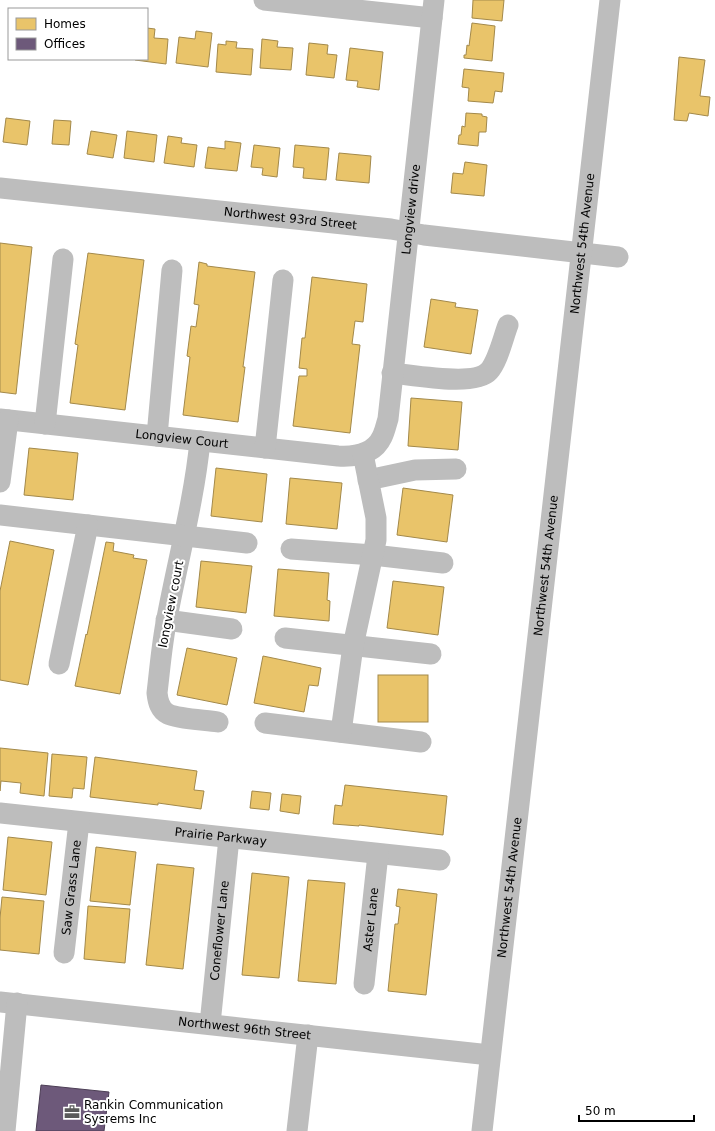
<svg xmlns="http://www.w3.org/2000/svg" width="715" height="1131" font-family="'DejaVu Sans',sans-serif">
<rect width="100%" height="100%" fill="#fff"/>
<g fill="#e9c46a" stroke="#a3894a">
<path d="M 473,0 L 504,0 L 502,21 L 472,18 Z"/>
<path d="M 472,23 L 495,26 L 492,61 L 464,58 L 464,55 L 466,55 L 467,45 L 469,46 Z"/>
<path d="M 147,28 L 155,29 L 154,38 L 168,39 L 166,64 L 135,60 L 135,59 L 147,59 Z"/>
<path d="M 196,31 L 212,33 L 208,67 L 176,63 L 179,37 L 195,39 Z"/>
<path d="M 262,39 L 278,41 L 277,47 L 293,48 L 291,70 L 260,68 Z"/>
<path d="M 226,41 L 237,42 L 236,48 L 253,49 L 251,75 L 216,72 L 218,44 L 226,45 Z"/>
<path d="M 309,43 L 328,45 L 327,54 L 337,55 L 334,78 L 306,75 Z"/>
<path d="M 350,48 L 383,52 L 379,90 L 357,87 L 358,81 L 346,80 Z"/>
<path d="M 679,57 L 705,60 L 700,96 L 710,97 L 708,116 L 689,113 L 687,121 L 674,120 Z"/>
<path d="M 464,69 L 504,73 L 502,92 L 495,91 L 493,103 L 468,101 L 469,88 L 462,87 Z"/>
<path d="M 466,113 L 482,114 L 482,116 L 487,117 L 486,132 L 479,132 L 478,146 L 458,144 L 459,135 L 461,135 L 462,126 L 465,127 Z"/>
<path d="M 6,118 L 30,121 L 27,145 L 3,142 Z"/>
<path d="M 54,120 L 71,121 L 69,145 L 52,144 Z"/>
<path d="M 91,131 L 117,135 L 113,158 L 87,154 Z"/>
<path d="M 127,131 L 157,135 L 154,162 L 124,158 Z"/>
<path d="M 168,136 L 182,138 L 181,143 L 197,145 L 194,167 L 164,163 Z"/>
<path d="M 225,141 L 241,143 L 237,171 L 205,168 L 208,147 L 225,149 Z"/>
<path d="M 254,145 L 280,148 L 277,177 L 262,175 L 263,168 L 251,167 Z"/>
<path d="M 295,145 L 329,148 L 326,180 L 303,178 L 304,168 L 293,167 Z"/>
<path d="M 339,153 L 371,156 L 369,183 L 336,180 Z"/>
<path d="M 465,162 L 487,165 L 484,196 L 451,193 L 453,173 L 463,174 Z"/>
<path d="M 0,243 L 32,247 L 16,394 L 0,392 Z"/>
<path d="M 88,253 L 144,260 L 125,410 L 70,403 L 78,345 L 75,344 Z"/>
<path d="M 199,262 L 207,264 L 207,266 L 255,272 L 243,367 L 245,367 L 238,422 L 183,415 L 190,357 L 187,356 L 191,326 L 196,327 L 199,305 L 194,304 Z"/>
<path d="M 312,277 L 367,284 L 363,322 L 355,321 L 352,344 L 360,345 L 350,433 L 293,426 L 299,376 L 307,376 L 307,369 L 299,368 L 302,338 L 305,338 Z"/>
<path d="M 431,299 L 456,303 L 455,307 L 478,310 L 471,354 L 424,347 Z"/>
<path d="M 411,398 L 462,402 L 458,450 L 408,446 Z"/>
<path d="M 29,448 L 78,453 L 73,500 L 24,495 Z"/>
<path d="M 216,468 L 267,474 L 262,522 L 211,516 Z"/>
<path d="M 290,478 L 342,483 L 337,529 L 286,524 Z"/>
<path d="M 403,488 L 453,495 L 447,542 L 397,535 Z"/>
<path d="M 10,541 L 54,550 L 28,685 L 0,680 L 0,591 Z"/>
<path d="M 106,542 L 114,543 L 113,551 L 134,555 L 133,558 L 147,560 L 120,694 L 75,686 L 86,634 L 87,635 Z"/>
<path d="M 201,561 L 252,566 L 246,613 L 196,607 Z"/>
<path d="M 278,569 L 329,573 L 327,600 L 330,601 L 329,621 L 274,616 Z"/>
<path d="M 393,581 L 444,587 L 438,635 L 387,628 Z"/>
<path d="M 187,648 L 237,658 L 227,705 L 177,695 Z"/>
<path d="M 263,656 L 321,668 L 318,686 L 309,685 L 304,712 L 254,703 Z"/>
<rect x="378" y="675" width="50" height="47"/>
<path d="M 0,748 L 48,753 L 44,796 L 20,793 L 21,783 L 1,781 L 0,791 Z"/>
<path d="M 52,754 L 87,757 L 84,789 L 73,788 L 72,798 L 49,796 Z"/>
<path d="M 95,757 L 197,771 L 194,790 L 204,791 L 201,809 L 158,803 L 158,805 L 90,797 Z"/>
<path d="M 345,785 L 447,796 L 443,835 L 359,825 L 359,826 L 333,824 L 335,805 L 342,806 Z"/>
<path d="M 252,791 L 271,793 L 269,810 L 250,808 Z"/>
<path d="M 282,794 L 301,796 L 299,814 L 280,811 Z"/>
<path d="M 8,837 L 52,842 L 46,895 L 3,890 Z"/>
<path d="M 96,847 L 136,852 L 130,905 L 90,901 Z"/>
<path d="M 157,864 L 194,868 L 183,969 L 146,965 Z"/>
<path d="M 252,873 L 289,877 L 279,978 L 242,975 Z"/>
<path d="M 308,880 L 345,883 L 336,984 L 298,981 Z"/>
<path d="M 398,889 L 437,894 L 426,995 L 388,991 L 395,924 L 398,924 L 400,907 L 396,906 Z"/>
<path d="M 2,897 L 44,901 L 39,954 L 0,950 L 0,918 Z"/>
<path d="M 88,906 L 130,909 L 125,963 L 84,959 Z"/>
</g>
<path fill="#6d597a" stroke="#4c3e55" d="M 41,1085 L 109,1092 L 104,1131 L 36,1131 Z"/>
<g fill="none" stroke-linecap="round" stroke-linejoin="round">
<g stroke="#bdbdbd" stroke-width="21">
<path d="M 264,0 L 432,18"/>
<path id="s1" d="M 0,188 L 391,229 L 424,235 L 618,257"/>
<path d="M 392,373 C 413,375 475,387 489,371 C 498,361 503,338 508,325"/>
<path id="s2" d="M 0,419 L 338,456 C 355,457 374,454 382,437 C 385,431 386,425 388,419 L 434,0"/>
<path d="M 45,424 L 63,259"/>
<path d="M 157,436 L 172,270"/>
<path d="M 200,441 C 194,501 178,559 167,618 C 162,642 160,668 157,693 C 158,702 160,710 168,714 C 178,719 206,720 218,722"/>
<path d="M 265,448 L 283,280"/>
<path d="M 368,480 L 415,470 L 456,469"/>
<path d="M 0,482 L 8,420"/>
<path d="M 0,515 L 247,543"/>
<path d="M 291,549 L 373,555 L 443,563"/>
<path d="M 166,620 L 232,629"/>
<path d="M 285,638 L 431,654"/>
<path d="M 59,664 L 88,525"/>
<path d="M 265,723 L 421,742"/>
<path d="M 341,732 L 353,646 L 376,540 L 376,518 L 363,454"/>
<path id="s3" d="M 0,813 L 440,860"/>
<path id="s4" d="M 64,953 L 79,822"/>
<path id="s5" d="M 364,984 L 378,854"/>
<path id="s6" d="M 0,1002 L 490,1055"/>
<path id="s7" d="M 210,1024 L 229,838"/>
<path d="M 5,1131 L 17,1003"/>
<path d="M 297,1131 L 308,1035"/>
<path id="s8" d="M 482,1131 L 610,0"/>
</g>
</g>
<defs>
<symbol id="office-bare" viewBox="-9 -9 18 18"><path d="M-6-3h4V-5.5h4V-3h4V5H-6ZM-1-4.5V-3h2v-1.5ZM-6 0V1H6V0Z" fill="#595959" stroke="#fff" stroke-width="2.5" paint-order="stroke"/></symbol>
</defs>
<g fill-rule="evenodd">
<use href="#office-bare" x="61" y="1101" width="22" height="22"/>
</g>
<g text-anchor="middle" stroke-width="4" stroke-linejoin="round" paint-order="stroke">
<g font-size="12" fill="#000" stroke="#fff">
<text dy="4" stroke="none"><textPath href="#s2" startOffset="621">Longview drive</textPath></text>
<text dy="4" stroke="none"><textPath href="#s1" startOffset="292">Northwest 93rd Street</textPath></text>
<text dy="4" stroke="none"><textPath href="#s8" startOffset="893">Northwest 54th Avenue</textPath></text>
<text dy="4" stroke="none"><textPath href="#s2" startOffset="183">Longview Court</textPath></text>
<text dy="4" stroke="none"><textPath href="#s8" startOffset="569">Northwest 54th Avenue</textPath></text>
<text transform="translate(171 604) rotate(-79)" y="4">longview court</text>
<text dy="4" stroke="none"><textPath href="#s3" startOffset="222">Prairie Parkway</textPath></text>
<text dy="4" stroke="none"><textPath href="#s4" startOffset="66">Saw Grass Lane</textPath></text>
<text dy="4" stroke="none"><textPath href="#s8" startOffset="245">Northwest 54th Avenue</textPath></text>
<text dy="4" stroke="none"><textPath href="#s5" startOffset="65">Aster Lane</textPath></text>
<text dy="4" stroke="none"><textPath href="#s7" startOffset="94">Coneflower Lane</textPath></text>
<text dy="4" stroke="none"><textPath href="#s6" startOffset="246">Northwest 96th Street</textPath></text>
</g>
<g font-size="12" fill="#000" stroke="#fff" text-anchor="start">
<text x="84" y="1109">Rankin Communication<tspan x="84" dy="14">Sysrems Inc</tspan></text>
</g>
</g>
<rect x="8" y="8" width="140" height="52" fill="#ffffff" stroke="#999999"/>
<rect x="16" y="18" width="20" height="12" fill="#e9c46a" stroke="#999999"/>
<text x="44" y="28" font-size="12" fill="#000000">Homes</text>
<rect x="16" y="38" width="20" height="12" fill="#6d597a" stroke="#999999"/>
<text x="44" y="48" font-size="12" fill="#000000">Offices</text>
<path d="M579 1115v6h115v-6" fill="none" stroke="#000000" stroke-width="2"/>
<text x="585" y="1115" font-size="12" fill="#000000" stroke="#ffffff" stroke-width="3" paint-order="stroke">50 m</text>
</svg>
